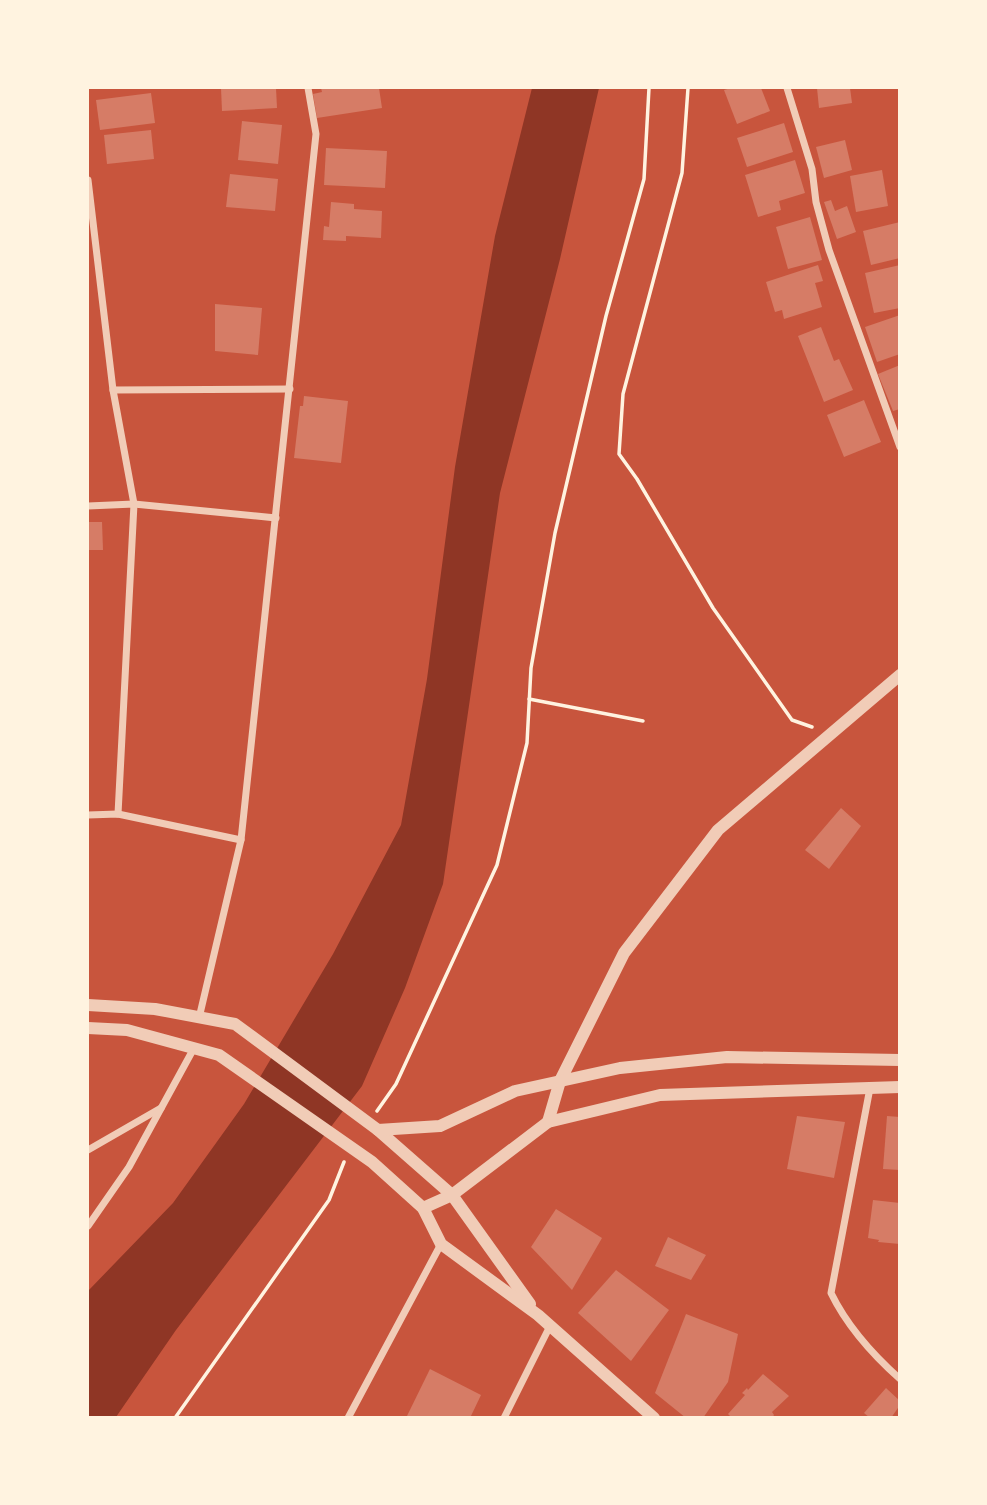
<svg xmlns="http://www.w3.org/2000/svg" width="987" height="1505" font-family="Overpass,sans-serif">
<rect width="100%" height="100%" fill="#c8553d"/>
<path fill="#8f3625" d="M 532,88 L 599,88 L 560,259 L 500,493 L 443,884 L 405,988 L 362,1086 L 176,1330 L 116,1417 L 88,1417 L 88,1291 L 173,1203 L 244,1104 L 333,954 L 401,825 L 427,679 L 455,467 L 495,236 Z"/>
<g fill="#d67c66">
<path d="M 221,88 L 276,88 L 277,108 L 222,111 Z"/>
<path d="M 321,88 L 379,88 L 382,108 L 317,118 L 313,94 L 322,92 Z"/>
<path d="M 731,88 L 761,88 L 770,111 L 737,124 L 724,90 Z"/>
<path d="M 817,88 L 850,88 L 852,103 L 819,108 Z"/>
<path d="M 151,93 L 155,123 L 100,130 L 96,100 Z"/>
<path d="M 242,121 L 282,125 L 278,164 L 238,160 Z"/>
<path d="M 784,123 L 793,152 L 747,167 L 737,138 Z"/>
<path d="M 151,130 L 154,159 L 107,164 L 104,135 Z"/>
<path d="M 845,140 L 852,170 L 824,178 L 816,147 Z"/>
<path d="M 326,148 L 387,151 L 385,188 L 324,185 Z"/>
<path d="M 795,160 L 805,193 L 779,201 L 781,210 L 758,217 L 745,175 Z"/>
<path d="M 882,170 L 888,206 L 856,212 L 850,176 Z"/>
<path d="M 230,174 L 278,179 L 275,211 L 226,207 Z"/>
<path d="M 831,200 L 835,211 L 847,206 L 856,232 L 837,239 L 824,202 Z"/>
<path d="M 331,202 L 354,204 L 354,209 L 382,211 L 381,238 L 346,236 L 346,241 L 323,240 L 324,226 L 329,227 Z"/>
<path d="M 810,217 L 822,260 L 788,269 L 776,227 Z"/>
<path d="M 900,222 L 900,258 L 871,265 L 863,231 Z"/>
<path d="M 818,265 L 823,281 L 815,283 L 822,307 L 784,319 L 782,310 L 775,312 L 766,282 Z"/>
<path d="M 900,265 L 900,308 L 874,313 L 865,273 Z"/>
<path d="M 215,304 L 262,308 L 258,355 L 215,351 Z"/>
<path d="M 900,315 L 900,354 L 877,362 L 865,327 Z"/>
<path d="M 821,327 L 834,361 L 839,359 L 853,390 L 824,402 L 798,336 Z"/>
<path d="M 900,365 L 900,409 L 893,411 L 878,374 Z"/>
<path d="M 304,396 L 348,401 L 341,463 L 294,458 L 300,406 L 303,406 Z"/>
<path d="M 864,400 L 881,442 L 844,457 L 827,415 Z"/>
<path d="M 88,522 L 102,522 L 103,550 L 88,550 Z"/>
<path d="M 841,808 L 861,826 L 829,869 L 805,850 Z"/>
<path d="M 797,1116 L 845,1122 L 834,1178 L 787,1169 Z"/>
<path d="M 887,1116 L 900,1117 L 900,1170 L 883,1169 Z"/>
<path d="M 873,1200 L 900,1203 L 900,1244 L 878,1242 L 879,1240 L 868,1238 Z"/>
<path d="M 556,1209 L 602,1238 L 572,1290 L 531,1247 Z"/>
<path d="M 668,1237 L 706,1255 L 691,1280 L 655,1266 Z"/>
<path d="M 616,1270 L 669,1310 L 631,1361 L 578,1313 Z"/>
<path d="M 686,1314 L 738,1334 L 728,1382 L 703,1418 L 686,1418 L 655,1393 Z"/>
<path d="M 430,1369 L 481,1395 L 470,1418 L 406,1418 Z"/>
<path d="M 763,1374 L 789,1396 L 772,1412 L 774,1415 L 772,1418 L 732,1418 L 728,1414 L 745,1395 L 742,1393 L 747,1388 L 748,1390 Z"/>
<path d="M 886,1388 L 900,1401 L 900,1405 L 891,1418 L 870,1418 L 864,1413 Z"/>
</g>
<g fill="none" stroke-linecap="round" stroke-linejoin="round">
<g stroke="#fff3e0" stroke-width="3.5">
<path d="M 688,88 L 682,173 L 623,394 L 619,454 L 637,479 L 713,608 L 792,720 L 812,727"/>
<path d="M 529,699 L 643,721"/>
<path d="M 377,1111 L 396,1084 L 497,865 L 527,743 L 531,668 L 555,533 L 606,316 L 644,179 L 649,88"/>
<path d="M 175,1418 L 329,1200 L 344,1162"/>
</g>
<g stroke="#f1ccb7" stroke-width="7">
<path d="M 787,88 L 812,169 L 816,202 L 829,250 L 900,447"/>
<path d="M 88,180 L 113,390 L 134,504 L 118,814"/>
<path d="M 113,390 L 290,389"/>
<path d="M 88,506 L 134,504 L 276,518"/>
<path d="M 88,815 L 118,814 L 241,840"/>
<path d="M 199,1018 L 241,840 L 316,134 L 308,88"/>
<path d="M 870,1088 L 831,1293 C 847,1326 872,1354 900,1379"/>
<path d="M 88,1150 L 161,1108"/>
<path d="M 88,1226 L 129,1167 L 194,1048"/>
<path d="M 348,1418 L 441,1244"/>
<path d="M 504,1418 L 550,1326"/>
</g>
<g stroke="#f1ccb7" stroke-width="12">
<path d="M 88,1005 L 155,1009 L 235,1024 L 378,1130 L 452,1195 L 530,1304"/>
<path d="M 88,1028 L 127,1030 L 219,1055 L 372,1162 L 423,1208 L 441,1244 L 538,1315 L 654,1418"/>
<path d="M 548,1122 L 560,1081 L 624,953 L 718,830 L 900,675"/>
<path d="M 378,1130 L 440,1126 L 515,1091 L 620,1068 L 727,1057 L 900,1060"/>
<path d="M 423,1208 L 452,1195 L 548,1122 L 660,1095 L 900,1087"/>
</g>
</g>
<rect width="987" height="1505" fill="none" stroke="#fff3e0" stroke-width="178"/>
</svg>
